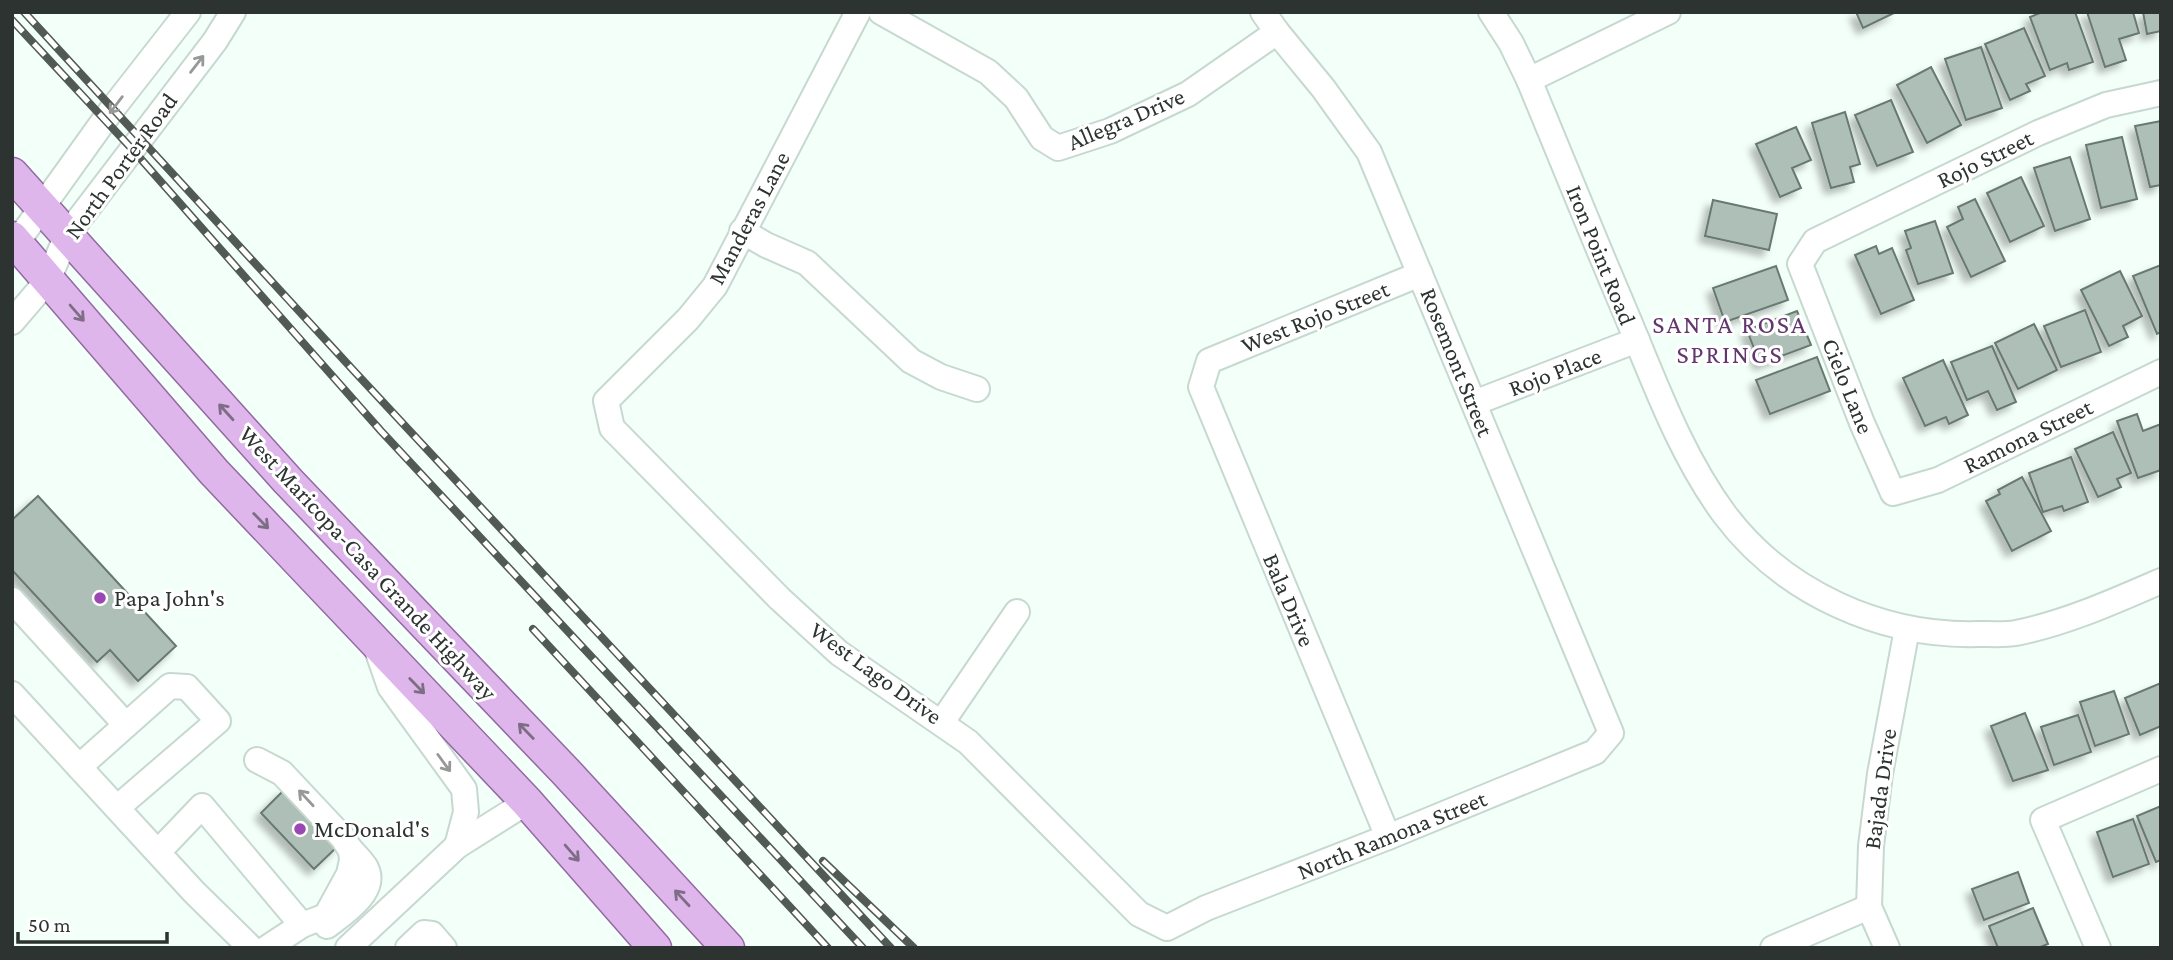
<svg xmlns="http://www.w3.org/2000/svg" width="2173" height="960" font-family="'Crimson Pro',serif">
<defs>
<filter id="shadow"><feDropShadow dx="-6" dy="6" stdDeviation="3.5" flood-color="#0004"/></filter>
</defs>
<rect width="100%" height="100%" fill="#f3fff9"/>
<g fill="#adbfb6" stroke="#687970" stroke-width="2" filter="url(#shadow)">
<path d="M 1856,12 L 1896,12 L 1863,28 Z"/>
<path d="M 2042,12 L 2075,12 L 2093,62 L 2069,70 L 2067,63 L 2050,70 L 2030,17 Z"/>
<path d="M 2087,12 L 2133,12 L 2139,33 L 2119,39 L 2126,60 L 2105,67 Z"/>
<path d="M 2143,12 L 2161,12 L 2161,31 L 2147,34 Z"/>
<path d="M 2024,28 L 2045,76 L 2026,84 L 2030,91 L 2010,100 L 1985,44 Z"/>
<path d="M 1981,47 L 2002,108 L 1966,120 L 1945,59 Z"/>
<path d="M 1931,67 L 1961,125 L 1927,143 L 1897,85 Z"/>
<path d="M 1891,100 L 1913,152 L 1877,166 L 1855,115 Z"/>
<path d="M 1845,112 L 1860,164 L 1850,167 L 1854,182 L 1831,188 L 1812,123 Z"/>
<path d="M 2161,121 L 2161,185 L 2150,187 L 2135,126 Z"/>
<path d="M 1796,127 L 1811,160 L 1792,168 L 1801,188 L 1780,197 L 1756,144 Z"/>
<path d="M 2122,137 L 2137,199 L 2101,208 L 2086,145 Z"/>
<path d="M 2070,157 L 2090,219 L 2055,231 L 2034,168 Z"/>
<path d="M 2021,177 L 2044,226 L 2010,242 L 1987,193 Z"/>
<path d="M 1975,199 L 2005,261 L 1971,277 L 1947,227 L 1963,219 L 1958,207 Z"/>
<path d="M 1713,200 L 1777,214 L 1769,250 L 1705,236 Z"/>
<path d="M 1935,221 L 1953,273 L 1918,284 L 1906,250 L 1911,248 L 1905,231 Z"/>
<path d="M 1876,246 L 1879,254 L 1892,248 L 1914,300 L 1881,314 L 1855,255 Z"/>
<path d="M 2161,265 L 2161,332 L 2157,334 L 2133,276 Z"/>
<path d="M 1776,266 L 1788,300 L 1725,322 L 1713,288 Z"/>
<path d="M 2120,271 L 2142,316 L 2123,326 L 2128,337 L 2109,346 L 2081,290 Z"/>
<path d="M 2085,310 L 2101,352 L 2061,367 L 2044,326 Z"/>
<path d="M 1797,311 L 1811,345 L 1760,364 L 1747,330 Z"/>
<path d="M 2034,324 L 2057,370 L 2018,389 L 1995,343 Z"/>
<path d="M 1992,346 L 2016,402 L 1997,410 L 1988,391 L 1967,400 L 1951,362 Z"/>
<path d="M 1817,357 L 1830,391 L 1770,414 L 1756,380 Z"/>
<path d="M 1943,360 L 1968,415 L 1949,424 L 1946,417 L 1925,426 L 1903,378 Z"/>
<path d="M 2137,414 L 2143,431 L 2161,424 L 2161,470 L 2138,478 L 2117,421 Z"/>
<path d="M 2113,432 L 2131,473 L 2117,479 L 2121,487 L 2098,497 L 2075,449 Z"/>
<path d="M 2071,457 L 2088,502 L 2064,511 L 2062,506 L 2043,512 L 2029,473 Z"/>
<path d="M 2022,477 L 2051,531 L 2012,551 L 1986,501 L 2000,494 L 1998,490 Z"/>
<path d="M 38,496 L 176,646 L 138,681 L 110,650 L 97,662 L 12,570 L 12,520 Z"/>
<path d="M 2161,683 L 2161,726 L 2140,735 L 2125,698 Z"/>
<path d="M 2114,691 L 2129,734 L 2095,746 L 2080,702 Z"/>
<path d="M 2025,713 L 2048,770 L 2013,781 L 1991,726 Z"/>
<path d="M 2078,715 L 2091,752 L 2054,765 L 2041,727 Z"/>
<path d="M 285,789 L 339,845 L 314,869 L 261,813 Z"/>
<path d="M 2161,806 L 2161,860 L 2156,862 L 2137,816 Z"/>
<path d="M 2133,819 L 2149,864 L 2113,877 L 2097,832 Z"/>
<path d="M 2018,872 L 2029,903 L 1984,920 L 1972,889 Z"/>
<path d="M 2033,908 L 2048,944 L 2038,948 L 1998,948 L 1989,926 Z"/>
</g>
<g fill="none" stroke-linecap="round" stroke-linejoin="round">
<defs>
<g id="minor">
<path d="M 858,12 L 715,286 L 688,319 L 606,401 L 612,428 L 780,599 L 839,653 L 968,742 L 1139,914 L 1167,928 L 1206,908 L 1388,837 L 1595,752 L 1611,733 L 1369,152 L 1323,88 L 1277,32 L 1263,12"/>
<path d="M 881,12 L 988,72 L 1016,98 L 1042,138 L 1058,148 L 1110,131 L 1188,94 L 1277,32"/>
<path d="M 1491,12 L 1511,43 L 1529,80 C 1562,161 1595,241 1629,321 C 1656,386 1682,457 1725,515 C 1784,593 1882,637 1979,634 C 1991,634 2005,635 2016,633 C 2066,623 2115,601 2161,581"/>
<path d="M 1529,80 L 1668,12"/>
<path d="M 2161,93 L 2106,105 L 2038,133 L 1815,241 L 1800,264 L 1862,423 L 1893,493 L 1938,480 L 2161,372"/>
<path d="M 742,231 L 766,245 L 807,263 L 911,361 L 941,377 L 977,389"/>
<path d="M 12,249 L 113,108 L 188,12"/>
<path d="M 12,322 L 48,280 L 67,235 L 215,41 L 233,12"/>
<path d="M 1474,403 L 1637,340"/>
<path d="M 12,600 L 126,725"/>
<path d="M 376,647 L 390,687 L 464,789 L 466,812 L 457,846"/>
<path d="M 12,694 L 194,892 L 251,948"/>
<path d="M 942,722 L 1017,612"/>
<path d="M 257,760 L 282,773 L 343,838 L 351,851 L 352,860 L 349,874 L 326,916 L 302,925"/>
<path d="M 79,767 L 170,686 L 187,687 L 218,721 L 118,807"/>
<path d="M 1388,837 L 1201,387 L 1209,361 L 1420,274"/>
<path d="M 159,851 L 202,806 L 302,925 L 267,948"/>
<path d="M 327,926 C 342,914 378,892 366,868 C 362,861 356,856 351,850"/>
<path d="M 348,948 L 457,846 L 527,802"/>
<path d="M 408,948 L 424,933 L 432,934 L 444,948"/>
<path d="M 1773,948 L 1869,907"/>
<path d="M 1887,948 L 1869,907 L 1871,846 L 1880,774 L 1907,629"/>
<path d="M 2098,948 L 2043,820 L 2161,769"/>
</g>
<g id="major">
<path d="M 12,174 L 288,481 L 565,771 L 728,948"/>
<path d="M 12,238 L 214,472 L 527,802 L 655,948"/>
</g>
</defs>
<use href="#minor" stroke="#c6d9d0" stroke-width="28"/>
<use href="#major" stroke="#9369a2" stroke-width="35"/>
<use href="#minor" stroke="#fff" stroke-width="24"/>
<use href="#major" stroke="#dfb6ec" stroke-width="32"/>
<defs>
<g id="rail">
<path d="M 24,12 L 354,371 L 891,948"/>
<path d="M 12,20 L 132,149 L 381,431 L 863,948"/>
<path d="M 533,629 L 828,948"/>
<path d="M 823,861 L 914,948"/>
</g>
</defs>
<use href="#rail" stroke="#525a56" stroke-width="8"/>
<use href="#rail" stroke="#fff" stroke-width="5" stroke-dasharray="16" stroke-linecap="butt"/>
</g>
<defs><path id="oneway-shaft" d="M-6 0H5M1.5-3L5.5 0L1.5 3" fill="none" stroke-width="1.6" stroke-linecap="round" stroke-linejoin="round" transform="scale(1.75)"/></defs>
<g stroke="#969998">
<use href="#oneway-shaft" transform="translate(197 64) rotate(-52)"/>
<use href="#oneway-shaft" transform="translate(116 105) rotate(127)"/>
<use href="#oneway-shaft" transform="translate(444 763) rotate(54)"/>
<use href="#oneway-shaft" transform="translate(306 798) rotate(-133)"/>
</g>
<g stroke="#7d6e85">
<use href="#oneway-shaft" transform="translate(77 313) rotate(49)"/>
<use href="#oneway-shaft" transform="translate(226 412) rotate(-132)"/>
<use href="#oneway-shaft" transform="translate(261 521) rotate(46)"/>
<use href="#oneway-shaft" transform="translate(417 686) rotate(46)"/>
<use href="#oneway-shaft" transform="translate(526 731) rotate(-134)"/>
<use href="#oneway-shaft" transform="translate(572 853) rotate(49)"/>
<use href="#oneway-shaft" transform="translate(682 898) rotate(-133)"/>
</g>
<g fill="#9b47b4" stroke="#fff" stroke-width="2.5">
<circle cx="100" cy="598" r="7"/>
<circle cx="300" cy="829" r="7"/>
</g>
<g text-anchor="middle" stroke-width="6" stroke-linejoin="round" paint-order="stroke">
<g font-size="24" fill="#2c3330" stroke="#fff">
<text transform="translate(1126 119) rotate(-23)" y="8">Allegra Drive</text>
<text transform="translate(1985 159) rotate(-26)" y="8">Rojo Street</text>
<text transform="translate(121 166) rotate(-54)" y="8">North Porter Road</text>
<text transform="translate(749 218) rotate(-62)" y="8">Manderas Lane</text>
<text transform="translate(1601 255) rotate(68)" y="8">Iron Point Road</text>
<text transform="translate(1315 317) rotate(-22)" y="8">West Rojo Street</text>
<text transform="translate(1457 362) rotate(68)" y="8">Rosemont Street</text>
<text transform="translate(1555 372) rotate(-21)" y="8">Rojo Place</text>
<text transform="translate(1848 386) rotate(68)" y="8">Cielo Lane</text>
<text transform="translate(2028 436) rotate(-26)" y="8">Ramona Street</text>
<text transform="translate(368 563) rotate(47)" y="8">West Maricopa-Casa Grande Highway</text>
<text transform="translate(1289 600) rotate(67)" y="8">Bala Drive</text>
<text transform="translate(876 673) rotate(36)" y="8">West Lago Drive</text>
<text transform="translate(1880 789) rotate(-82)" y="8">Bajada Drive</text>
<text transform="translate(1392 835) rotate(-22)" y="8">North Ramona Street</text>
</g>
<g font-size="24" fill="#2c3330" stroke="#fff" text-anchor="start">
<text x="114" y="606">Papa John's</text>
<text x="314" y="837">McDonald's</text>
</g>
<g font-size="26" letter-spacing="2" fill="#61376e" stroke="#fff">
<text x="1730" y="333">SANTA ROSA<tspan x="1730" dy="30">SPRINGS</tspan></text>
</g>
</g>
<rect width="2173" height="960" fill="none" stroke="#2c3330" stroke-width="28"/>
<path d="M18 932v10h149v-10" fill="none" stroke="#2c3330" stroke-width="3.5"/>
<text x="28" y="932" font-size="21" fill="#2c3330" stroke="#ffffff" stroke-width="5" paint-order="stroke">50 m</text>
</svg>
